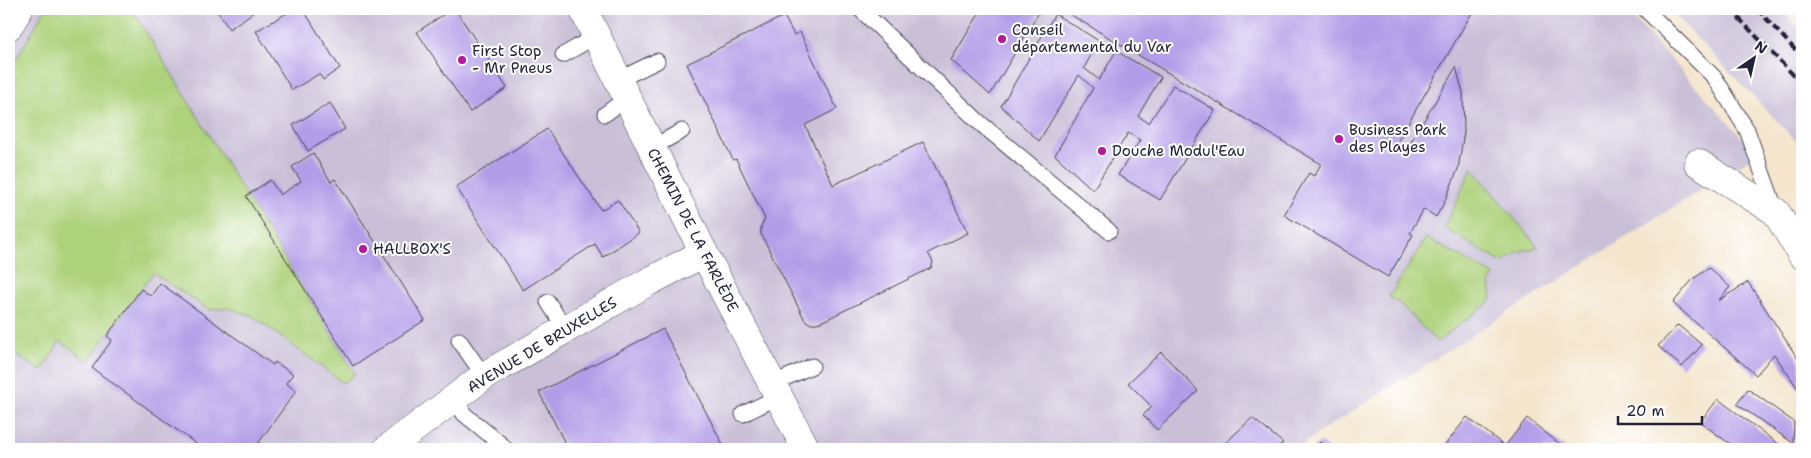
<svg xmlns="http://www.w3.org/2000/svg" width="1811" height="458" font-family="'Shantell Sans',sans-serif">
<rect width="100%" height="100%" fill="#fff"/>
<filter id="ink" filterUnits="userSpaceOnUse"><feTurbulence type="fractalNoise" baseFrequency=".02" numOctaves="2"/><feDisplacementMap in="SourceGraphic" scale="10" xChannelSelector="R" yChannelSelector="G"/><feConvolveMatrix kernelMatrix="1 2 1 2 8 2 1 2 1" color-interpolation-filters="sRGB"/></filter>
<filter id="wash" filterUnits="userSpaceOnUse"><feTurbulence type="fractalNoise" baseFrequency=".0096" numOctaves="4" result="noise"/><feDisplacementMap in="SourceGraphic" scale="20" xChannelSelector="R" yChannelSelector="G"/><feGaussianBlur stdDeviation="1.12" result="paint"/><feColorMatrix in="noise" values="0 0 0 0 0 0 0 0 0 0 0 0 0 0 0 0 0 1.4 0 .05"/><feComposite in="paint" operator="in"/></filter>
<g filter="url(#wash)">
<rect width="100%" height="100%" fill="#f4e5cc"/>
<g fill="#c9bfd7">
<path d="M 9,9 L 1625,9 L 1757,154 L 1315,435 L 1298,449 L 9,449 Z"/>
<path d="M 1669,9 L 1781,9 L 1802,30 L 1802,147 Z"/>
</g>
<g fill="#aed27b" stroke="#687a5b">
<path d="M 45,9 L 132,9 L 355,374 L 343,383 L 253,316 L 227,308 L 209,310 L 153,273 L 88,361 L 60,341 L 42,371 L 9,351 L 9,72 Z"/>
<path d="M 1472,168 L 1538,247 L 1518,252 L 1502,263 L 1444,228 Z"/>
<path d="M 1426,238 L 1494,275 L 1490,282 L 1492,300 L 1437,342 L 1398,302 L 1389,297 Z"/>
</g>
<g id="blocks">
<g fill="#b29de8">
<path d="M 216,9 L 258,9 L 229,29 Z"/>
<path d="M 294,9 L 303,9 L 340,68 L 323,80 L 319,74 L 292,90 L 256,31 Z"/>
<path d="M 452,9 L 455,9 L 507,88 L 470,112 L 417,32 Z"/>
<path d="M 982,9 L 1041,9 L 990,95 L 951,60 Z"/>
<path d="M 1061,9 L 1474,9 L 1395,146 L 1405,152 L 1456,67 L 1463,93 L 1464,132 L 1458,169 L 1444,203 L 1436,217 L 1424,209 L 1410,233 L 1413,235 L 1388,277 L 1284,215 L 1309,173 L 1314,176 L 1321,164 Z"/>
<path d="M 1055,14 L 1099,41 L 1084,68 L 1099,80 L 1116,51 L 1161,77 L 1138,116 L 1149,123 L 1173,85 L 1215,110 L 1160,200 L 1118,175 L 1140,140 L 1128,133 L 1093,190 L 1055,155 L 1093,88 L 1079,75 L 1039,141 L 1001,106 Z"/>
<path d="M 784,16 L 794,35 L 800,32 L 837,109 L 805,125 L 833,185 L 923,142 L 968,233 L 928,253 L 933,262 L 931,268 L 821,322 L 811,324 L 805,320 L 761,234 L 761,226 L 765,219 L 736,159 L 733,160 L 687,64 Z"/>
<path d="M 330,103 L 345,129 L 308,151 L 293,125 Z"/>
<path d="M 547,129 L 601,210 L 618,200 L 639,233 L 603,257 L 595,244 L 523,290 L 456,187 Z"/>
<path d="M 313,153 L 331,182 L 335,179 L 425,320 L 353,366 L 246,196 L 270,180 L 280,195 L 301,181 L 292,167 Z"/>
<path d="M 1709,268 L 1730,287 L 1718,301 L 1748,282 L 1800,362 L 1799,390 L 1774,354 L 1756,375 L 1673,303 L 1693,279 Z"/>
<path d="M 160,283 L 273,365 L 275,362 L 293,374 L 286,383 L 296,391 L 254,449 L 203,449 L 92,368 L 112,340 L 107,336 L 141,289 L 151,296 Z"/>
<path d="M 1678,325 L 1702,345 L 1682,367 L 1658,346 Z"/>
<path d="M 663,329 L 725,449 L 568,449 L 539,392 Z"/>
<path d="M 1161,352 L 1198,391 L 1157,430 L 1143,415 L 1152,407 L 1128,383 Z"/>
<path d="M 1748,389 L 1794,422 L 1793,443 L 1737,404 Z"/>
<path d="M 1718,399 L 1777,443 L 1786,449 L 1737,449 L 1700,422 Z"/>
<path d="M 1467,417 L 1505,446 L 1527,418 L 1566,449 L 1442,449 Z"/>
<path d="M 1252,418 L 1283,443 L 1277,447 L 1279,449 L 1219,449 Z"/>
<path d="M 1320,442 L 1329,449 L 1311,449 Z"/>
</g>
</g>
</g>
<g filter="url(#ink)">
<use href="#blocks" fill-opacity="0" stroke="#423f51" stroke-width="1"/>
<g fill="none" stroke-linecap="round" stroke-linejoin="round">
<defs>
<g id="lane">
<path d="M 860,9 L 980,123 L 1109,231"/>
<path d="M 1645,9 L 1715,78 L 1747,130 L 1776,211"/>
<path d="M 563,55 L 596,36"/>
<path d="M 618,80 L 657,61"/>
<path d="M 605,114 L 627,98"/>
<path d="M 651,148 L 682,131"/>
<path d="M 548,302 L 566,330"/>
<path d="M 459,340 L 484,376"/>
<path d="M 772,384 L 812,366"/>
<path d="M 455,398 L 464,414 L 502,445 L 505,449"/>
<path d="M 743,414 L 778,397"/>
</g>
<path id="street" d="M 1698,163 L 1776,212 L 1802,255"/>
<g id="secondary">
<path d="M 583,9 L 704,253 L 806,449"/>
<path d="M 9,26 L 19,9"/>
<path d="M 387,449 L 484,376 L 648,282 L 704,253"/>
</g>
</defs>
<use href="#lane" stroke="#423f51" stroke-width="17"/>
<use href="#street" stroke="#423f51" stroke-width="29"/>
<use href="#secondary" stroke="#423f51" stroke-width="29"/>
<use href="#lane" stroke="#fff" stroke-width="15"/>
<use href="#street" stroke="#fff" stroke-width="28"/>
<use href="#secondary" stroke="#fff" stroke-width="28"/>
<g stroke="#22223b" stroke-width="4" stroke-dasharray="8 4" stroke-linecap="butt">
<path d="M 1730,9 L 1802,84"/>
<path d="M 1757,9 L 1802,57"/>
</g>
</g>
</g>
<g fill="#b5179e" stroke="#fff" stroke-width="2">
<circle cx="1002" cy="39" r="5"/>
<circle cx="462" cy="60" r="5"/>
<circle cx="1339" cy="139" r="5"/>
<circle cx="1102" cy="151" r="5"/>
<circle cx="363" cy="249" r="5"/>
</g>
<g text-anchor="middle" stroke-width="4" stroke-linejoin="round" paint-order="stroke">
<g font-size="15" fill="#22223b" stroke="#fff" text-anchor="start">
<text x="1012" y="35">Conseil<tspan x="1012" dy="17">départemental du Var</tspan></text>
<text x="472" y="56">First Stop<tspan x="472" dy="17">- Mr Pneus</tspan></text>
<text x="1349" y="135">Business Park<tspan x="1349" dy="17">des Playes</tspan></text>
<text x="1112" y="156">Douche Modul'Eau</text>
<text x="373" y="254">HALLBOX'S</text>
</g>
<g font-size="15" fill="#22223b" stroke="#fff">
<text transform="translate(693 230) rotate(63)" y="5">CHEMIN DE LA FARLÈDE</text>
<text transform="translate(542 345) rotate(-31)" y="5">AVENUE DE BRUXELLES</text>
</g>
</g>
<rect width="1811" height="458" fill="none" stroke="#fff" stroke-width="30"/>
<g transform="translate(1754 58) rotate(34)" stroke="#ffffff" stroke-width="4" paint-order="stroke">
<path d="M0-4L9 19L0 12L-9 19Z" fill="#22223b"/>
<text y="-8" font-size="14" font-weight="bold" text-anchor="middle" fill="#22223b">N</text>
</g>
<path d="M1618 416v8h84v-8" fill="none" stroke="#22223b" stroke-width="2.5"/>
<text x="1626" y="416" font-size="15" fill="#22223b" stroke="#ffffff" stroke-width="4" paint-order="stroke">20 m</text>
</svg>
